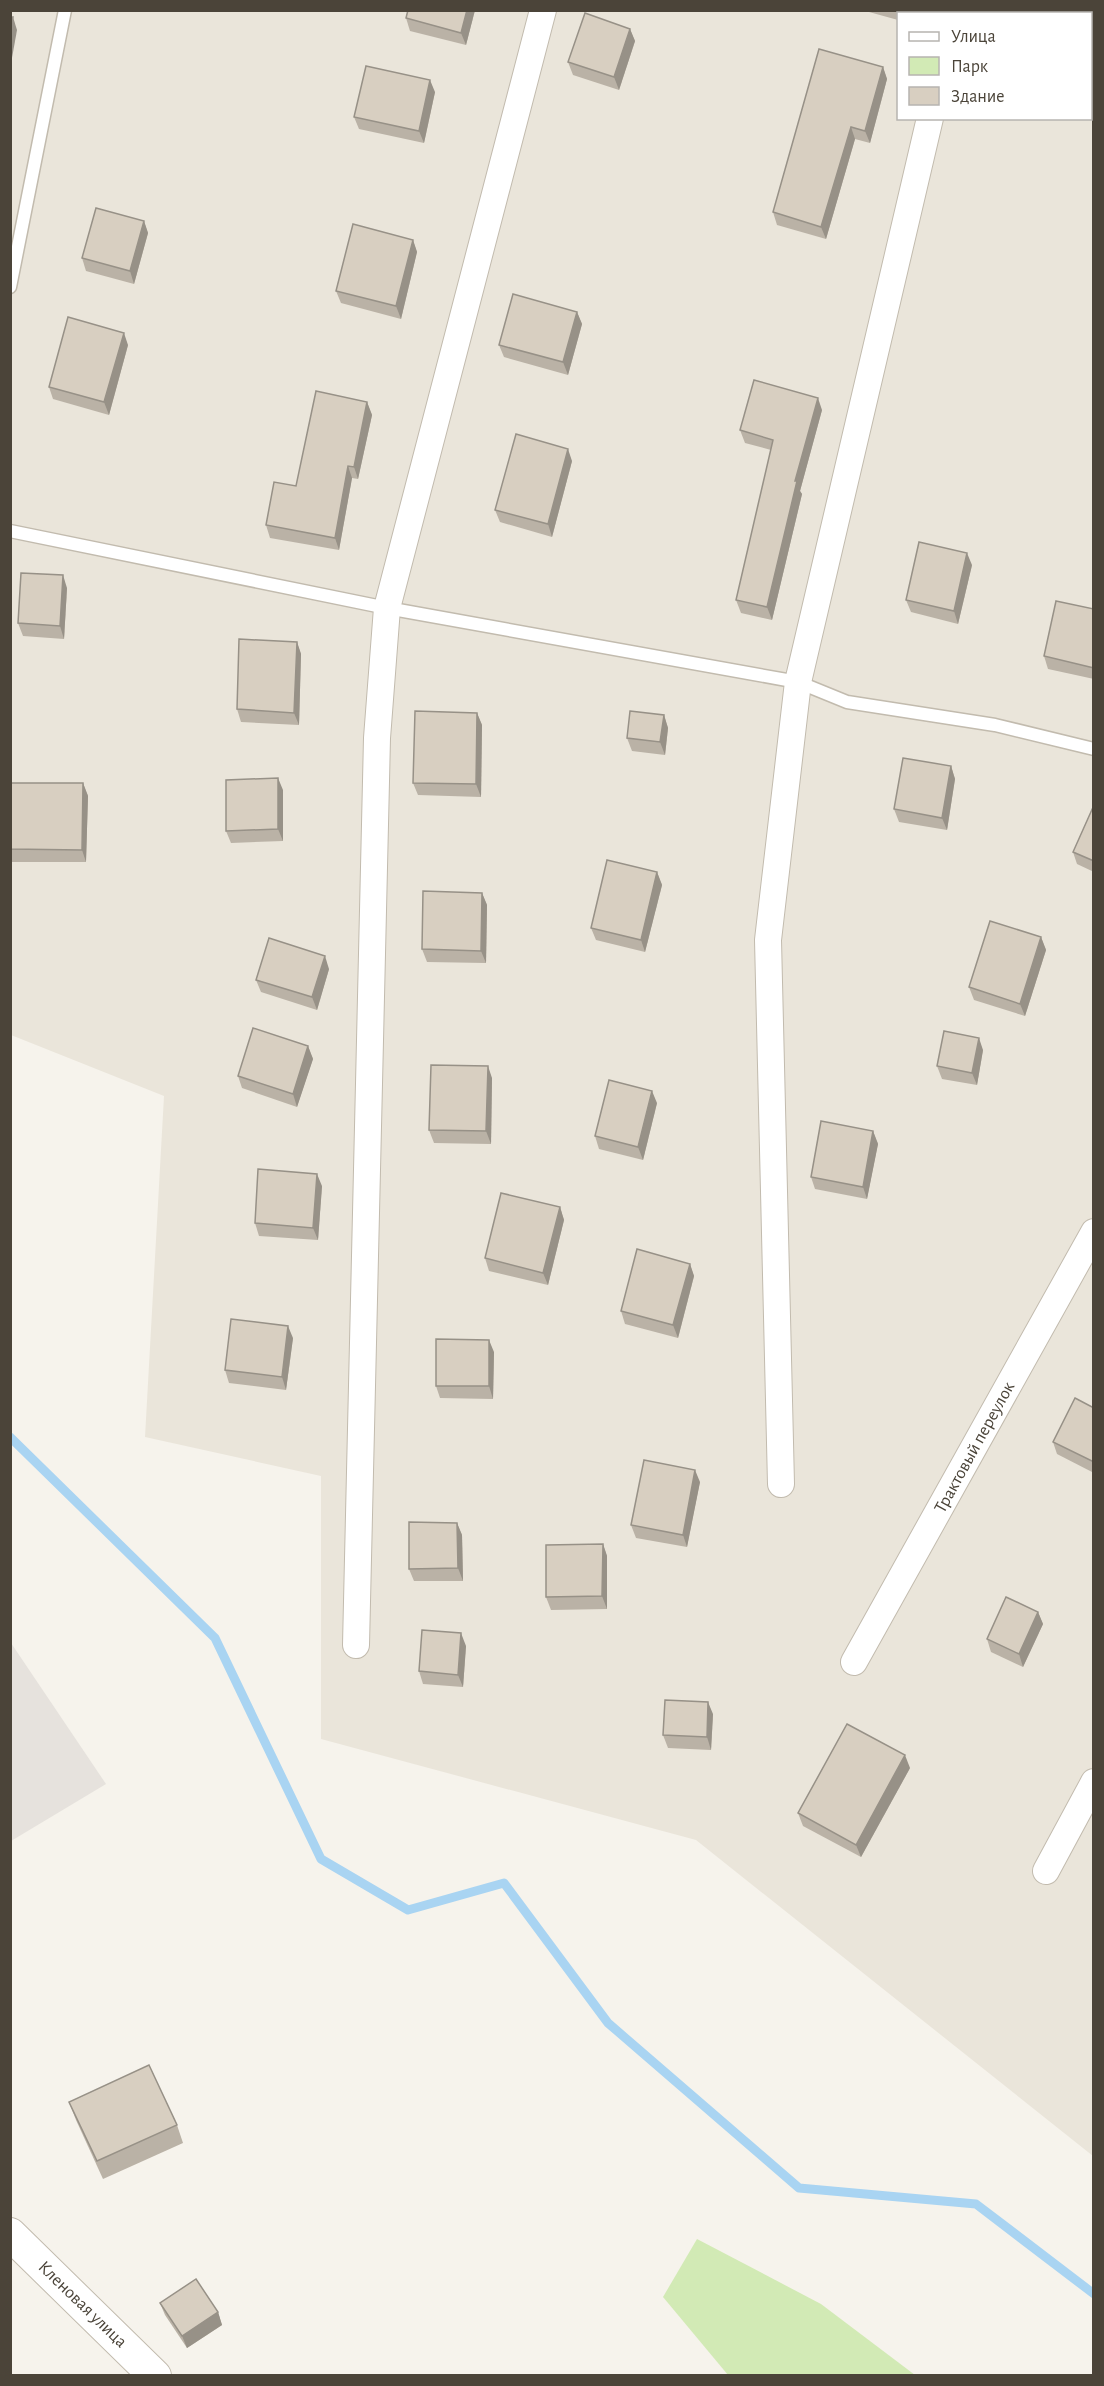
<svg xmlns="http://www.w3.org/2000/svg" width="1104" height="2386" font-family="'Alegreya Sans',sans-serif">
<rect width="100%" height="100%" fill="#f6f3ec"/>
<path fill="#eae5da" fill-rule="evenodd" d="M 10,11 L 1093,11 L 1093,2156 L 696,1840 L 321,1739 L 321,1476 L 145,1437 L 164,1096 L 11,1035 ZM 898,14 L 1090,14 L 1090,118 L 898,118 Z"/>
<path fill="#e6e2dd" d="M 11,1643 L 106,1784 L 11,1841 L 10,1841 Z"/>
<path fill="#d2eab5" d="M 697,2239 L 821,2304 L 915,2375 L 728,2375 L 663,2297 Z"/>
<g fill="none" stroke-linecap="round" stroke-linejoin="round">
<path stroke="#a9d4f2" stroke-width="9" d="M 10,1437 L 215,1638 L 321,1859 L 408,1910 L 504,1883 L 608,2023 L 799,2188 L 976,2204 L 1094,2294"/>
<defs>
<g id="service">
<path d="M 10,287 L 65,10"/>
<path d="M 10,531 L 387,608 L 798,682 L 847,702 L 995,725 L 1094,749"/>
</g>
<g id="minor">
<path d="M 955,14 L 956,10"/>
<path d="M 781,1484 L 768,940 L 798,682 L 930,118"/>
<path d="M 356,1645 L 377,738 L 387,608 L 543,10"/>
<path d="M 854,1662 L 1094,1232"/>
<path d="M 1046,1871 L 1094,1782"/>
</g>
<path id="tertiary" d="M 10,2234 L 155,2376"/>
</defs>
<use href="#service" stroke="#c2bbae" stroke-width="15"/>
<use href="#minor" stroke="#c2bbae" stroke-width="28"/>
<use href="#tertiary" stroke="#c2bbae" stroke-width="34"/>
<use href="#service" stroke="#fff" stroke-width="12"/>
<use href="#minor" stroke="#fff" stroke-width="26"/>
<use href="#tertiary" stroke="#fff" stroke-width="32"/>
</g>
<g fill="#bab2a6">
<path d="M 408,10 L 475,10 L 466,45 L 410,31 L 406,18 Z"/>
<path d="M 869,10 L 928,10 L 927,14 L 898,14 L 898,20 L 869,12 Z"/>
<path d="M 630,29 L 635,41 L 619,90 L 573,75 L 568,62 Z"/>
<path d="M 883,67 L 887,79 L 870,143 L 855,139 L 826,239 L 777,225 L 773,212 Z"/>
<path d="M 435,92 L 424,143 L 359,129 L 354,117 Z"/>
<path d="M 144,221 L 148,233 L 134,284 L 86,271 L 82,258 Z"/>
<path d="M 413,240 L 417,252 L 401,319 L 341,303 L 336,291 Z"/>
<path d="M 577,312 L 582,324 L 568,375 L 504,357 L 499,345 Z"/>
<path d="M 128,345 L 109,415 L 53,399 L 49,387 Z"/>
<path d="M 367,402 L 372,415 L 358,479 L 352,478 L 339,550 L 270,538 L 266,525 L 296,486 Z"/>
<path d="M 822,410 L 800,491 L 802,494 L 772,620 L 741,613 L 736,600 L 771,450 L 745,443 L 740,430 Z"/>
<path d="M 572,461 L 552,537 L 500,522 L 495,510 Z"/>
<path d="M 972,565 L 958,624 L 911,612 L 906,600 Z"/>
<path d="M 67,588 L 64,639 L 23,636 L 18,623 Z"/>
<path d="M 1094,609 L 1094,679 L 1048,669 L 1044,656 Z"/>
<path d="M 297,642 L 301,654 L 299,725 L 241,722 L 237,709 Z"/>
<path d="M 477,713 L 482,725 L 481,797 L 418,795 L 413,783 Z"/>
<path d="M 664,715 L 668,728 L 665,755 L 632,751 L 627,738 Z"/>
<path d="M 951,766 L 955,779 L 947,830 L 899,822 L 894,809 Z"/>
<path d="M 10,783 L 83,783 L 88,796 L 86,862 L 10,862 Z"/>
<path d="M 283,790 L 283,841 L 231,843 L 226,831 Z"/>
<path d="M 1094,805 L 1094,872 L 1077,864 L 1073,852 Z"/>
<path d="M 657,872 L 662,885 L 645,952 L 596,940 L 591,928 Z"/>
<path d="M 482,893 L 487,905 L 486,963 L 427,962 L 422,949 Z"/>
<path d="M 1041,937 L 1046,950 L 1025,1016 L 974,1000 L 969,987 Z"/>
<path d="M 329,969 L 317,1010 L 261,992 L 256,980 Z"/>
<path d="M 308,1046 L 313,1059 L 297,1107 L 242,1088 L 238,1076 Z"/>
<path d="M 983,1050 L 977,1085 L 942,1079 L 937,1066 Z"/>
<path d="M 492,1078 L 491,1144 L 434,1143 L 429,1130 Z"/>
<path d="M 657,1103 L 643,1160 L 599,1149 L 595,1136 Z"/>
<path d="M 873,1131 L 878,1144 L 867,1199 L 815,1189 L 811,1177 Z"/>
<path d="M 322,1186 L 318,1240 L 259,1236 L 255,1223 Z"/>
<path d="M 560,1207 L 564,1220 L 548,1285 L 489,1271 L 485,1258 Z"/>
<path d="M 690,1264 L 694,1276 L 678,1338 L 625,1324 L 621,1311 Z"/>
<path d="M 293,1338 L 286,1390 L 229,1383 L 225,1370 Z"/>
<path d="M 494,1352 L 493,1399 L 440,1398 L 436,1386 Z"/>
<path d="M 1094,1408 L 1094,1473 L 1057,1454 L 1053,1442 Z"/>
<path d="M 700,1482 L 687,1547 L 636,1538 L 631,1525 Z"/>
<path d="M 457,1523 L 462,1535 L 463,1581 L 414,1581 L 409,1569 Z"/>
<path d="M 603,1544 L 607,1556 L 607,1609 L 551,1610 L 546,1597 Z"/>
<path d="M 1038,1612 L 1043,1624 L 1023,1667 L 991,1652 L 987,1639 Z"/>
<path d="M 466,1646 L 463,1687 L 423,1684 L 419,1671 Z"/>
<path d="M 713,1714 L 711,1750 L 668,1748 L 663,1735 Z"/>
<path d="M 910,1768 L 861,1857 L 803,1826 L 798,1813 Z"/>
<path d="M 69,2102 L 177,2125 L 183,2143 L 103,2179 L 76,2120 Z"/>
<path d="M 160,2303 L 218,2312 L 222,2325 L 187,2348 L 165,2315 Z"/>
</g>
<g fill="#979187">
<path d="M 467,10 L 475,10 L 466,45 L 461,33 Z"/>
<path d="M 920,10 L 928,10 L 927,14 L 919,14 Z"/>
<path d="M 13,17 L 17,30 L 10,69 L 10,30 Z"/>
<path d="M 630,29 L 635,41 L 619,90 L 614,77 Z"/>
<path d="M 883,67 L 887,79 L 870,143 L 865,131 Z"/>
<path d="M 430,80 L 435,92 L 424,143 L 419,131 Z"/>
<path d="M 851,127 L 855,139 L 826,239 L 821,227 Z"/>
<path d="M 144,221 L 148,233 L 134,284 L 130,271 Z"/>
<path d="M 413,240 L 417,252 L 401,319 L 396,306 Z"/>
<path d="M 577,312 L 582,324 L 568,375 L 563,362 Z"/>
<path d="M 124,333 L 128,345 L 109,415 L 104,402 Z"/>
<path d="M 818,398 L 822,410 L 800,491 L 802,494 L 772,620 L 767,607 L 795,481 Z"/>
<path d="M 367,402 L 372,415 L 358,479 L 354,467 Z"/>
<path d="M 568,449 L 572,461 L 552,537 L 548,524 Z"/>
<path d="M 348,466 L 352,478 L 339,550 L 335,538 Z"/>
<path d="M 967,553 L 972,565 L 958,624 L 954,611 Z"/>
<path d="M 63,575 L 67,588 L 64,639 L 60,626 Z"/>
<path d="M 297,642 L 301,654 L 299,725 L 294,713 Z"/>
<path d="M 477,713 L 482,725 L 481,797 L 476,784 Z"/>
<path d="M 664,715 L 668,728 L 665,755 L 660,742 Z"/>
<path d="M 951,766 L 955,779 L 947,830 L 942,818 Z"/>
<path d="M 278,778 L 283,790 L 283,841 L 278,829 Z"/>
<path d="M 83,783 L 88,796 L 86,862 L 82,850 Z"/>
<path d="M 657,872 L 662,885 L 645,952 L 641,940 Z"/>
<path d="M 482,893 L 487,905 L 486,963 L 481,951 Z"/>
<path d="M 1041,937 L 1046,950 L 1025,1016 L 1020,1004 Z"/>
<path d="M 325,956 L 329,969 L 317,1010 L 312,997 Z"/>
<path d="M 979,1038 L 983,1050 L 977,1085 L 972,1073 Z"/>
<path d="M 308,1046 L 313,1059 L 297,1107 L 293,1094 Z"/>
<path d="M 488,1066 L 492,1078 L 491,1144 L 486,1131 Z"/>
<path d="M 652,1091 L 657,1103 L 643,1160 L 638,1147 Z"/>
<path d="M 873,1131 L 878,1144 L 867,1199 L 863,1187 Z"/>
<path d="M 317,1174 L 322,1186 L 318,1240 L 313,1228 Z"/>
<path d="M 560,1207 L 564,1220 L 548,1285 L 543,1273 Z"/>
<path d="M 690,1264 L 694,1276 L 678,1338 L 673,1325 Z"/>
<path d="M 288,1326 L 293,1338 L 286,1390 L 282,1377 Z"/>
<path d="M 489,1340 L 494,1352 L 493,1399 L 489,1386 Z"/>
<path d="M 695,1470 L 700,1482 L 687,1547 L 683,1535 Z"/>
<path d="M 457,1523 L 462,1535 L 463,1581 L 458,1568 Z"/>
<path d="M 603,1544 L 607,1556 L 607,1609 L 602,1596 Z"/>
<path d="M 1038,1612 L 1043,1624 L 1023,1667 L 1019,1654 Z"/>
<path d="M 461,1633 L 466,1646 L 463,1687 L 458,1675 Z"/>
<path d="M 708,1702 L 713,1714 L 711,1750 L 707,1737 Z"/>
<path d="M 905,1755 L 910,1768 L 861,1857 L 856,1845 Z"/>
<path d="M 218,2312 L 222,2325 L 187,2348 L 182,2336 Z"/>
</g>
<g fill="#d8cfc1" stroke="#979187" stroke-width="1.5">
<path d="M 408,10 L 467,10 L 461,33 L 406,18 Z"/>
<path d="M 907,10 L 920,10 L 919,14 Z"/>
<path d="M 585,13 L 630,29 L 614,77 L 568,62 Z"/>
<path d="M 10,17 L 13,17 L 10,30 Z"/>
<path d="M 819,49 L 883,67 L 865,131 L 851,127 L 821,227 L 773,212 Z"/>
<path d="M 366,66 L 430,80 L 419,131 L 354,117 Z"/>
<path d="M 96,208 L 144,221 L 130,271 L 82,258 Z"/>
<path d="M 353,224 L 413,240 L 396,306 L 336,291 Z"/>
<path d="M 513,294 L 577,312 L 563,362 L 499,345 Z"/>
<path d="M 68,317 L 124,333 L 104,402 L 49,387 Z"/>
<path d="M 754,380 L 818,398 L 795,481 L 797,481 L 767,607 L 736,600 L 773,440 L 740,430 Z"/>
<path d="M 316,391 L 367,402 L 354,467 L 348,466 L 335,538 L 266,525 L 274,482 L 296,486 Z"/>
<path d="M 516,434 L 568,449 L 548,524 L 495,510 Z"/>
<path d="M 919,542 L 967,553 L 954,611 L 906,600 Z"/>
<path d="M 21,573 L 63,575 L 60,626 L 18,623 Z"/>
<path d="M 1056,601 L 1094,609 L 1094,668 L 1044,656 Z"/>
<path d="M 239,639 L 297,642 L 294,713 L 237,709 Z"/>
<path d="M 415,711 L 477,713 L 476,784 L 413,783 Z"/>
<path d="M 630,711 L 664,715 L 660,742 L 627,738 Z"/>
<path d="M 903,758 L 951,766 L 942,818 L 894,809 Z"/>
<path d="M 278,778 L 278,829 L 226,831 L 226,780 Z"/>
<path d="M 10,783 L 83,783 L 82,850 L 10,849 Z"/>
<path d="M 1094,805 L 1094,861 L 1073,852 Z"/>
<path d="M 607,860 L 657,872 L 641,940 L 591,928 Z"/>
<path d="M 423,891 L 482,893 L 481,951 L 422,949 Z"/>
<path d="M 990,921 L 1041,937 L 1020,1004 L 969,987 Z"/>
<path d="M 269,938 L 325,956 L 312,997 L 256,980 Z"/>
<path d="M 253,1028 L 308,1046 L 293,1094 L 238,1076 Z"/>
<path d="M 944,1031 L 979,1038 L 972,1073 L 937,1066 Z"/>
<path d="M 431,1065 L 488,1066 L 486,1131 L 429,1130 Z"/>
<path d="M 609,1080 L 652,1091 L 638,1147 L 595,1136 Z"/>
<path d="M 821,1121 L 873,1131 L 863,1187 L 811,1177 Z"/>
<path d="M 258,1169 L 317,1174 L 313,1228 L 255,1223 Z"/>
<path d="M 501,1193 L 560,1207 L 543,1273 L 485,1258 Z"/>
<path d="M 637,1249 L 690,1264 L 673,1325 L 621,1311 Z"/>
<path d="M 231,1319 L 288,1326 L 282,1377 L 225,1370 Z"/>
<path d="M 436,1339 L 489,1340 L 489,1386 L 436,1386 Z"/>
<path d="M 1075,1398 L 1094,1408 L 1094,1462 L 1053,1442 Z"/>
<path d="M 644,1460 L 695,1470 L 683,1535 L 631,1525 Z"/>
<path d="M 409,1522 L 457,1523 L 458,1568 L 409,1569 Z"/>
<path d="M 603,1544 L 602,1596 L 546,1597 L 546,1545 Z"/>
<path d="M 1006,1597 L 1038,1612 L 1019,1654 L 987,1639 Z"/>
<path d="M 422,1630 L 461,1633 L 458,1675 L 419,1671 Z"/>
<path d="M 665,1700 L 708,1702 L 707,1737 L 663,1735 Z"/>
<path d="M 847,1724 L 905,1755 L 856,1845 L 798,1813 Z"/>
<path d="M 149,2065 L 177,2125 L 97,2161 L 69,2102 Z"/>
<path d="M 196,2279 L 218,2312 L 182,2336 L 160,2303 Z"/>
</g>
<g text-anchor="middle" stroke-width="4.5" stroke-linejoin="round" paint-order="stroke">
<g font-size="18" fill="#4b4439" stroke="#fff">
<text transform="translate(974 1447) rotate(-61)" y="6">Трактовый переулок</text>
<text transform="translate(83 2304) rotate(44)" y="6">Кленовая улица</text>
</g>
</g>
<rect width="1104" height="2386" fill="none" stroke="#4b4439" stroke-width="24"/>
<rect x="897" y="12" width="195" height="108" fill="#ffffff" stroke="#b7b4b0" stroke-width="1.5"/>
<rect x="909" y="32" width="30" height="9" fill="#ffffff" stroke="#b7b4b0" stroke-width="1.5"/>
<text x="951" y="42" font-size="18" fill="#4b4439">Улица</text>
<rect x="909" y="57" width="30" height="18" fill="#d2eab5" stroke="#b7b4b0" stroke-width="1.5"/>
<text x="951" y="72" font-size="18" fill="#4b4439">Парк</text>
<rect x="909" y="87" width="30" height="18" fill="#d8cfc1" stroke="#b7b4b0" stroke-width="1.5"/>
<text x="951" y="102" font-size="18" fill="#4b4439">Здание</text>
</svg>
